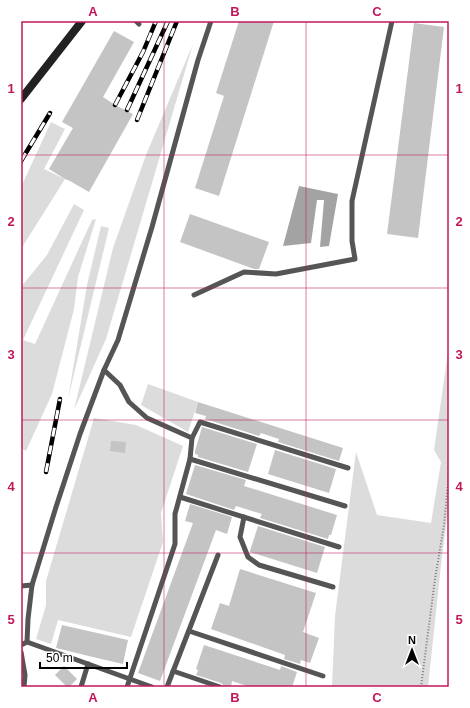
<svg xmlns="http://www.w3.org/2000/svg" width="470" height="708" font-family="Arial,sans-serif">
<rect width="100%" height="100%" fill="#fff"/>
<g fill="#dcdcdc">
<path d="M 193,44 L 106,339 L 74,410 L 113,248 L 146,155 Z"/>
<path d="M 51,122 L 65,129 L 44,169 L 65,179 L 21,249 L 21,187 Z"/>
<path d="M 74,204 L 84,210 L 23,340 L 35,344 L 92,220 L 96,219 L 78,277 L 74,309 L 52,394 L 26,451 L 21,448 L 21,287 L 47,255 Z"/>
<path d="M 101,226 L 109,228 L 68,399 L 87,285 Z"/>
<path d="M 449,345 L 449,503 L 441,565 L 428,687 L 332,687 L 335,616 L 356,452 L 377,515 L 431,523 L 441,462 L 434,450 Z"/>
<path d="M 148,384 L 198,402 L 188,432 L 141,405 Z"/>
<path d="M 94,418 L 136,425 L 183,446 L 161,513 L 163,542 L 131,637 L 58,620 L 51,644 L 36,639 L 46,605 L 46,581 Z"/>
</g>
<path fill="#a3a3a3" d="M 299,186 L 338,194 L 329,246 L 320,247 L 324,200 L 317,200 L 311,243 L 283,246 Z"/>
<g fill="#c4c4c4">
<path d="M 239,21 L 274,21 L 219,196 L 195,188 L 224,96 L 216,93 Z"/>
<path d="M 414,23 L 444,27 L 418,238 L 387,234 Z"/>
<path d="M 114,31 L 134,42 L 103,97 L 115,105 L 133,114 L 89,192 L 70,181 L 65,179 L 49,169 L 73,128 L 62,122 Z"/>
<path d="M 190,214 L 269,242 L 259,269 L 254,269 L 180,242 Z"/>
<path d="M 198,402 L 343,448 L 339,461 L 278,442 L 279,439 L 261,433 L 259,436 L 205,419 L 206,416 L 195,413 Z"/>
<path d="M 202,427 L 257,444 L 248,472 L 198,457 L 198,455 L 195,454 L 195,451 Z"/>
<path d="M 111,441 L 126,442 L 125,453 L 110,451 Z"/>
<path d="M 275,450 L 336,469 L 329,493 L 268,474 Z"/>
<path d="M 195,465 L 246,480 L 244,486 L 337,515 L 331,535 L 329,535 L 328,539 L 260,518 L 262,514 L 236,506 L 234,510 L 186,494 Z"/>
<path d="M 190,504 L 232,517 L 227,534 L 216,530 L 160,681 L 138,673 L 193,523 L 185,521 Z"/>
<path d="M 258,526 L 325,547 L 317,573 L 250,552 L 250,551 Z"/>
<path d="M 240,569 L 316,593 L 303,632 L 319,638 L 310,663 L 301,660 L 300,664 L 284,659 L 285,655 L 211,629 L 220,603 L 229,606 Z"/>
<path d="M 62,625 L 128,640 L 123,664 L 97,658 L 97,657 L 97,658 L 56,648 Z"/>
<path d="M 204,645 L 280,670 L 281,666 L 297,672 L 292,687 L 250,687 L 232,681 L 231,687 L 224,687 L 223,685 L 221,683 L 196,675 L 198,670 L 196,669 Z"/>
<path d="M 64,666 L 77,679 L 69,687 L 67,687 L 55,675 Z"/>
</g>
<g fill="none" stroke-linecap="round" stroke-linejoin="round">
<path stroke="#777" stroke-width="2" stroke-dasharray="1 2" stroke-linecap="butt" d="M 421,687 L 435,579 L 444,525 L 448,484 L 449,455"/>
<g stroke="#555" stroke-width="5">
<path d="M 136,21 L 139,24"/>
<path d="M 194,295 L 244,272 L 276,274 L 355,259 L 352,241 L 352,201 L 392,21"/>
<path d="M 104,370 L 120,385 L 129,402 L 147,418 L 192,438 L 190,459 L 175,514 L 175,544 L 127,687"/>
<path d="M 192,438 L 200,422 L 348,468"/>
<path d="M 190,459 L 345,506"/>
<path d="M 180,497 L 339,547"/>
<path d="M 244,517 L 240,537 L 248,557 L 259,565 L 333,587"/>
<path d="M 21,586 L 32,585"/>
<path d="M 189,631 L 323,676"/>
<path d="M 27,642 L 152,687"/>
<path d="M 21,645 L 27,642 L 28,619 L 32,585 L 56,507 L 80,434 L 104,370 L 118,340 L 152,227 L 198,60 L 211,21"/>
<path d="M 21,652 L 25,675 L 24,687"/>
<path d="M 173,671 L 220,687"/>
<path d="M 81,687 L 88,664"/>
<path d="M 167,687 L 218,555"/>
</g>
<path stroke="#222" stroke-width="8" d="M 21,99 L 82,21"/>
<defs>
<g id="rail">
<path d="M 115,105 L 143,52 L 156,21"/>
<path d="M 127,110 L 168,21"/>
<path d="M 137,120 L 177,21"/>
<path d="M 21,161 L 50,113"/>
<path d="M 46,472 L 60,399"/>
</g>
</defs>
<use href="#rail" stroke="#000" stroke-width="4.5"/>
<use href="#rail" stroke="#fff" stroke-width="3" stroke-dasharray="9" stroke-linecap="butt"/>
</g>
<path fill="none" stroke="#c2185b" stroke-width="1" stroke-opacity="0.55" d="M 164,21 L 164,687M 306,21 L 306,687M 21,155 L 449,155M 21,288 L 449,288M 21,420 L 449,420M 21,553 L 449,553"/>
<rect width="470" height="708" fill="none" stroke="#ffffff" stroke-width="44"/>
<g transform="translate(412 650)" stroke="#ffffff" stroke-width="3" paint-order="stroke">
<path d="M0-3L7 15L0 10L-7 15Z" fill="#000000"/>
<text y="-6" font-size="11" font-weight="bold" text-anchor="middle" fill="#000000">N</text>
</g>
<path d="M40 662v6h87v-6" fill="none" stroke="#000000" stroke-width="2"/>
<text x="46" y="662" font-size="12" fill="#000000" stroke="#ffffff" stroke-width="3" paint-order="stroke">50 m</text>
<rect x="22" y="22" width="426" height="664" fill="none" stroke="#c2185b" stroke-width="1.5"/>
<g font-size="13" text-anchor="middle" font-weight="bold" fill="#c2185b">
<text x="93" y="16">A</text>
<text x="235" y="16">B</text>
<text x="377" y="16">C</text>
<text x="11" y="93">1</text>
<text x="459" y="93">1</text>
<text x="11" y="226">2</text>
<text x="459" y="226">2</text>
<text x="11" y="359">3</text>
<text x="459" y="359">3</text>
<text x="11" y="491">4</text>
<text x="459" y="491">4</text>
<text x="11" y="624">5</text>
<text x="459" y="624">5</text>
<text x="93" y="702">A</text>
<text x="235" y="702">B</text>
<text x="377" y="702">C</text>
</g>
</svg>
